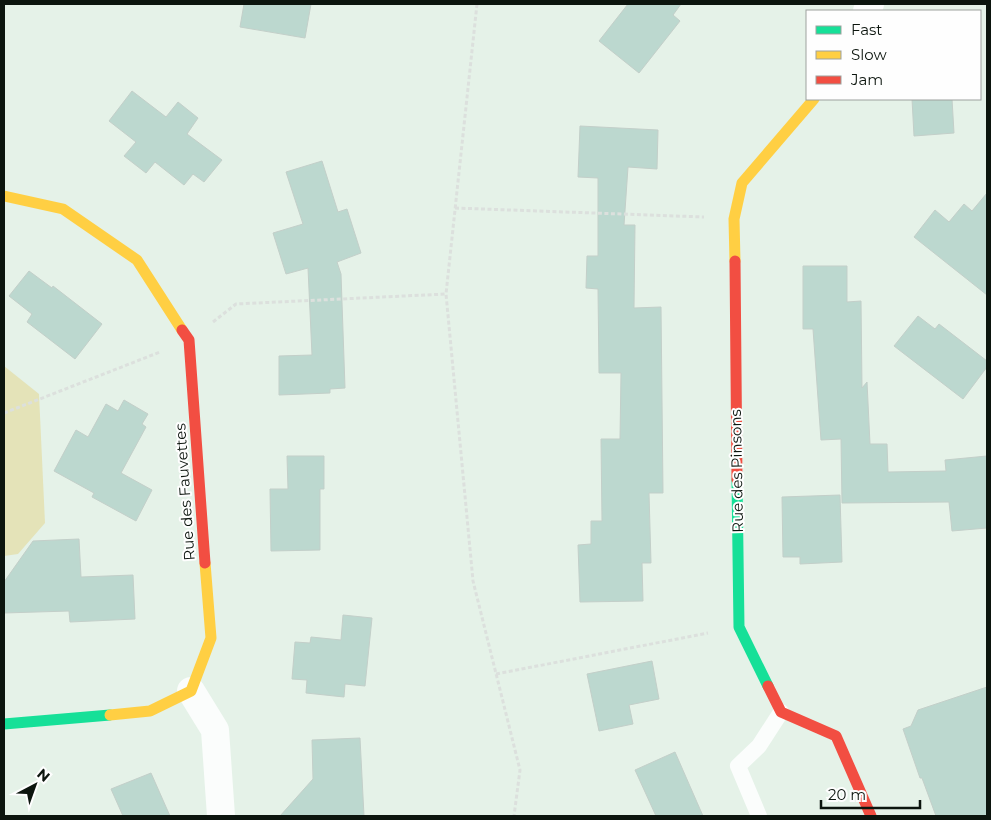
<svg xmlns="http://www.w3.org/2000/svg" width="991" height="820" font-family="Montserrat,sans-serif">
<rect width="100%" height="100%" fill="#e5f2e8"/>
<path fill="#e4e3b8" d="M 4,366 L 39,394 L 45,523 L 18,554 L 4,556 Z"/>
<g fill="#bcd8cf" stroke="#c3cfc9">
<path d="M 244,4 L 311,4 L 305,38 L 240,27 Z"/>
<path d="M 628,4 L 681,4 L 673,15 L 680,21 L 639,73 L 599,41 Z"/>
<path d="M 132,91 L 166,117 L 178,102 L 198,118 L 187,134 L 222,160 L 204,182 L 193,174 L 184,185 L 155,162 L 146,173 L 124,156 L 136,142 L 109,121 Z"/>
<path d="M 912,99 L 952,99 L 954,133 L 914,136 Z"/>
<path d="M 580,126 L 658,130 L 657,169 L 628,167 L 624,225 L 635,225 L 634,308 L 661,307 L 663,493 L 649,493 L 651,563 L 642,563 L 643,601 L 580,602 L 578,545 L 591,544 L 591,521 L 602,521 L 601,439 L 620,439 L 621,373 L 599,373 L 598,289 L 586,288 L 587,256 L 598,256 L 598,178 L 578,177 Z"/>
<path d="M 322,161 L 338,212 L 347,209 L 361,253 L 337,262 L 341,274 L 345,388 L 330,389 L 330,393 L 279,395 L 279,356 L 312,355 L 308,268 L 286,274 L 273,233 L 303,224 L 286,172 Z"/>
<path d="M 987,193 L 987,295 L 914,237 L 935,210 L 949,222 L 964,204 L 972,211 Z"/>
<path d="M 803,266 L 847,266 L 847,302 L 861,301 L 862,388 L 867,382 L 870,444 L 887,444 L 888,472 L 946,471 L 945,460 L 987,456 L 987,528 L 952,531 L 949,502 L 842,503 L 841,439 L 821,440 L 813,329 L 803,329 Z"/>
<path d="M 29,271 L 52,288 L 53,286 L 102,324 L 75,359 L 27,322 L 32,314 L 9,296 Z"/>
<path d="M 918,316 L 935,329 L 939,324 L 987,361 L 987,367 L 963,399 L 894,346 Z"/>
<path d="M 124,400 L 148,414 L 142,424 L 146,427 L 121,473 L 152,490 L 136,521 L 92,497 L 94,493 L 54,471 L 76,430 L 88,437 L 106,404 L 118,411 Z"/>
<path d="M 287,456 L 324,456 L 324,489 L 320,489 L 320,550 L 271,551 L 270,489 L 288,489 Z"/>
<path d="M 840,495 L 842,562 L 800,564 L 800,557 L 783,557 L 782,497 Z"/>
<path d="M 79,539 L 81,577 L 133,575 L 135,619 L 70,622 L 69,611 L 4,613 L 4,582 L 33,541 Z"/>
<path d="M 343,615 L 372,618 L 365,686 L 345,684 L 344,697 L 306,693 L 307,680 L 292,679 L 295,642 L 310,643 L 311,637 L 341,640 Z"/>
<path d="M 652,661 L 659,699 L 629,705 L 633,724 L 599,731 L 587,674 Z"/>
<path d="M 987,687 L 987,816 L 936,816 L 922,778 L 920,778 L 903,729 L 911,726 L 918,710 Z"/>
<path d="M 360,738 L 364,816 L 280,816 L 313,779 L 312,740 Z"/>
<path d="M 675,752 L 703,816 L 656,816 L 635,770 Z"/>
<path d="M 151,773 L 170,816 L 123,816 L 111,789 Z"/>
</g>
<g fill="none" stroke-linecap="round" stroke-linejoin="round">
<g stroke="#dce0dd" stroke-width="3" stroke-dasharray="4 2.5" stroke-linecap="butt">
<path d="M 477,4 L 446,294 L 473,581 L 520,770 L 514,816"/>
<path d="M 455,208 L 704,217"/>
<path d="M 213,322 L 236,304 L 446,294"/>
<path d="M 4,413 L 160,352"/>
<path d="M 496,674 L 708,633"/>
</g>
<path stroke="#fbfdfc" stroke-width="16" d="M 759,816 L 738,766 L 759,746 L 781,712"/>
<g stroke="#fbfdfc" stroke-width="28">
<path d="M 867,11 L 870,4"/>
<path d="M 191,691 L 215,730 L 221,816"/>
</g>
<g stroke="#16e098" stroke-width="11">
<path d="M 737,480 L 739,627 L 768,686"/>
<path d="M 4,724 L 110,715"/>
</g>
<g stroke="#ffcf43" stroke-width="11">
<path d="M 4,196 L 63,209 L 137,260 L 182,330"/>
<path d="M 735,261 L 734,219 L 742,183 L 814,99"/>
<path d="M 110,715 L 150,711 L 191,691 L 211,638 L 205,563"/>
</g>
<g stroke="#f24e42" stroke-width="11">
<path d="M 735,261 L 737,480"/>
<path d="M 182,330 L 189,340 L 205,563"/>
<path d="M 768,686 L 781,712 L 836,736 L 871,816"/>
</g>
</g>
<g text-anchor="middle" stroke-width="4" stroke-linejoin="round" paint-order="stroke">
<g font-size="15" fill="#0c150e" stroke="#fefefe">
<text transform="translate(737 471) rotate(-91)" y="5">Rue des Pinsons</text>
<text transform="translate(185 492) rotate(-94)" y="5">Rue des Fauvettes</text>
</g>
</g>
<rect width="991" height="820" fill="none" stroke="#0c150e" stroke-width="10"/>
<rect x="806" y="10" width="175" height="90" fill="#fefefe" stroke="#9da19e"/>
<rect x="816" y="26" width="25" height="8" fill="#16e098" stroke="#9da19e"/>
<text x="851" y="35" font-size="15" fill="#0c150e">Fast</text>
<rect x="816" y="51" width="25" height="8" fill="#ffcf43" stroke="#9da19e"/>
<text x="851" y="60" font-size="15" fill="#0c150e">Slow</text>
<rect x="816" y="76" width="25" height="8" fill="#f24e42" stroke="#9da19e"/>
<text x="851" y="85" font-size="15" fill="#0c150e">Jam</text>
<g transform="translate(35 785) rotate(41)" stroke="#fefefe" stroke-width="4" paint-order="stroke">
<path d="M0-4L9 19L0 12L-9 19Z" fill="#0c150e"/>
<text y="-8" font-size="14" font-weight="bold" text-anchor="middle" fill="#0c150e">N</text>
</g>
<path d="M821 800v8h99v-8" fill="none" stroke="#0c150e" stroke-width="2.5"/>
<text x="828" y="800" font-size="15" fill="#0c150e" stroke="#fefefe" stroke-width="4" paint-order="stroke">20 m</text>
</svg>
